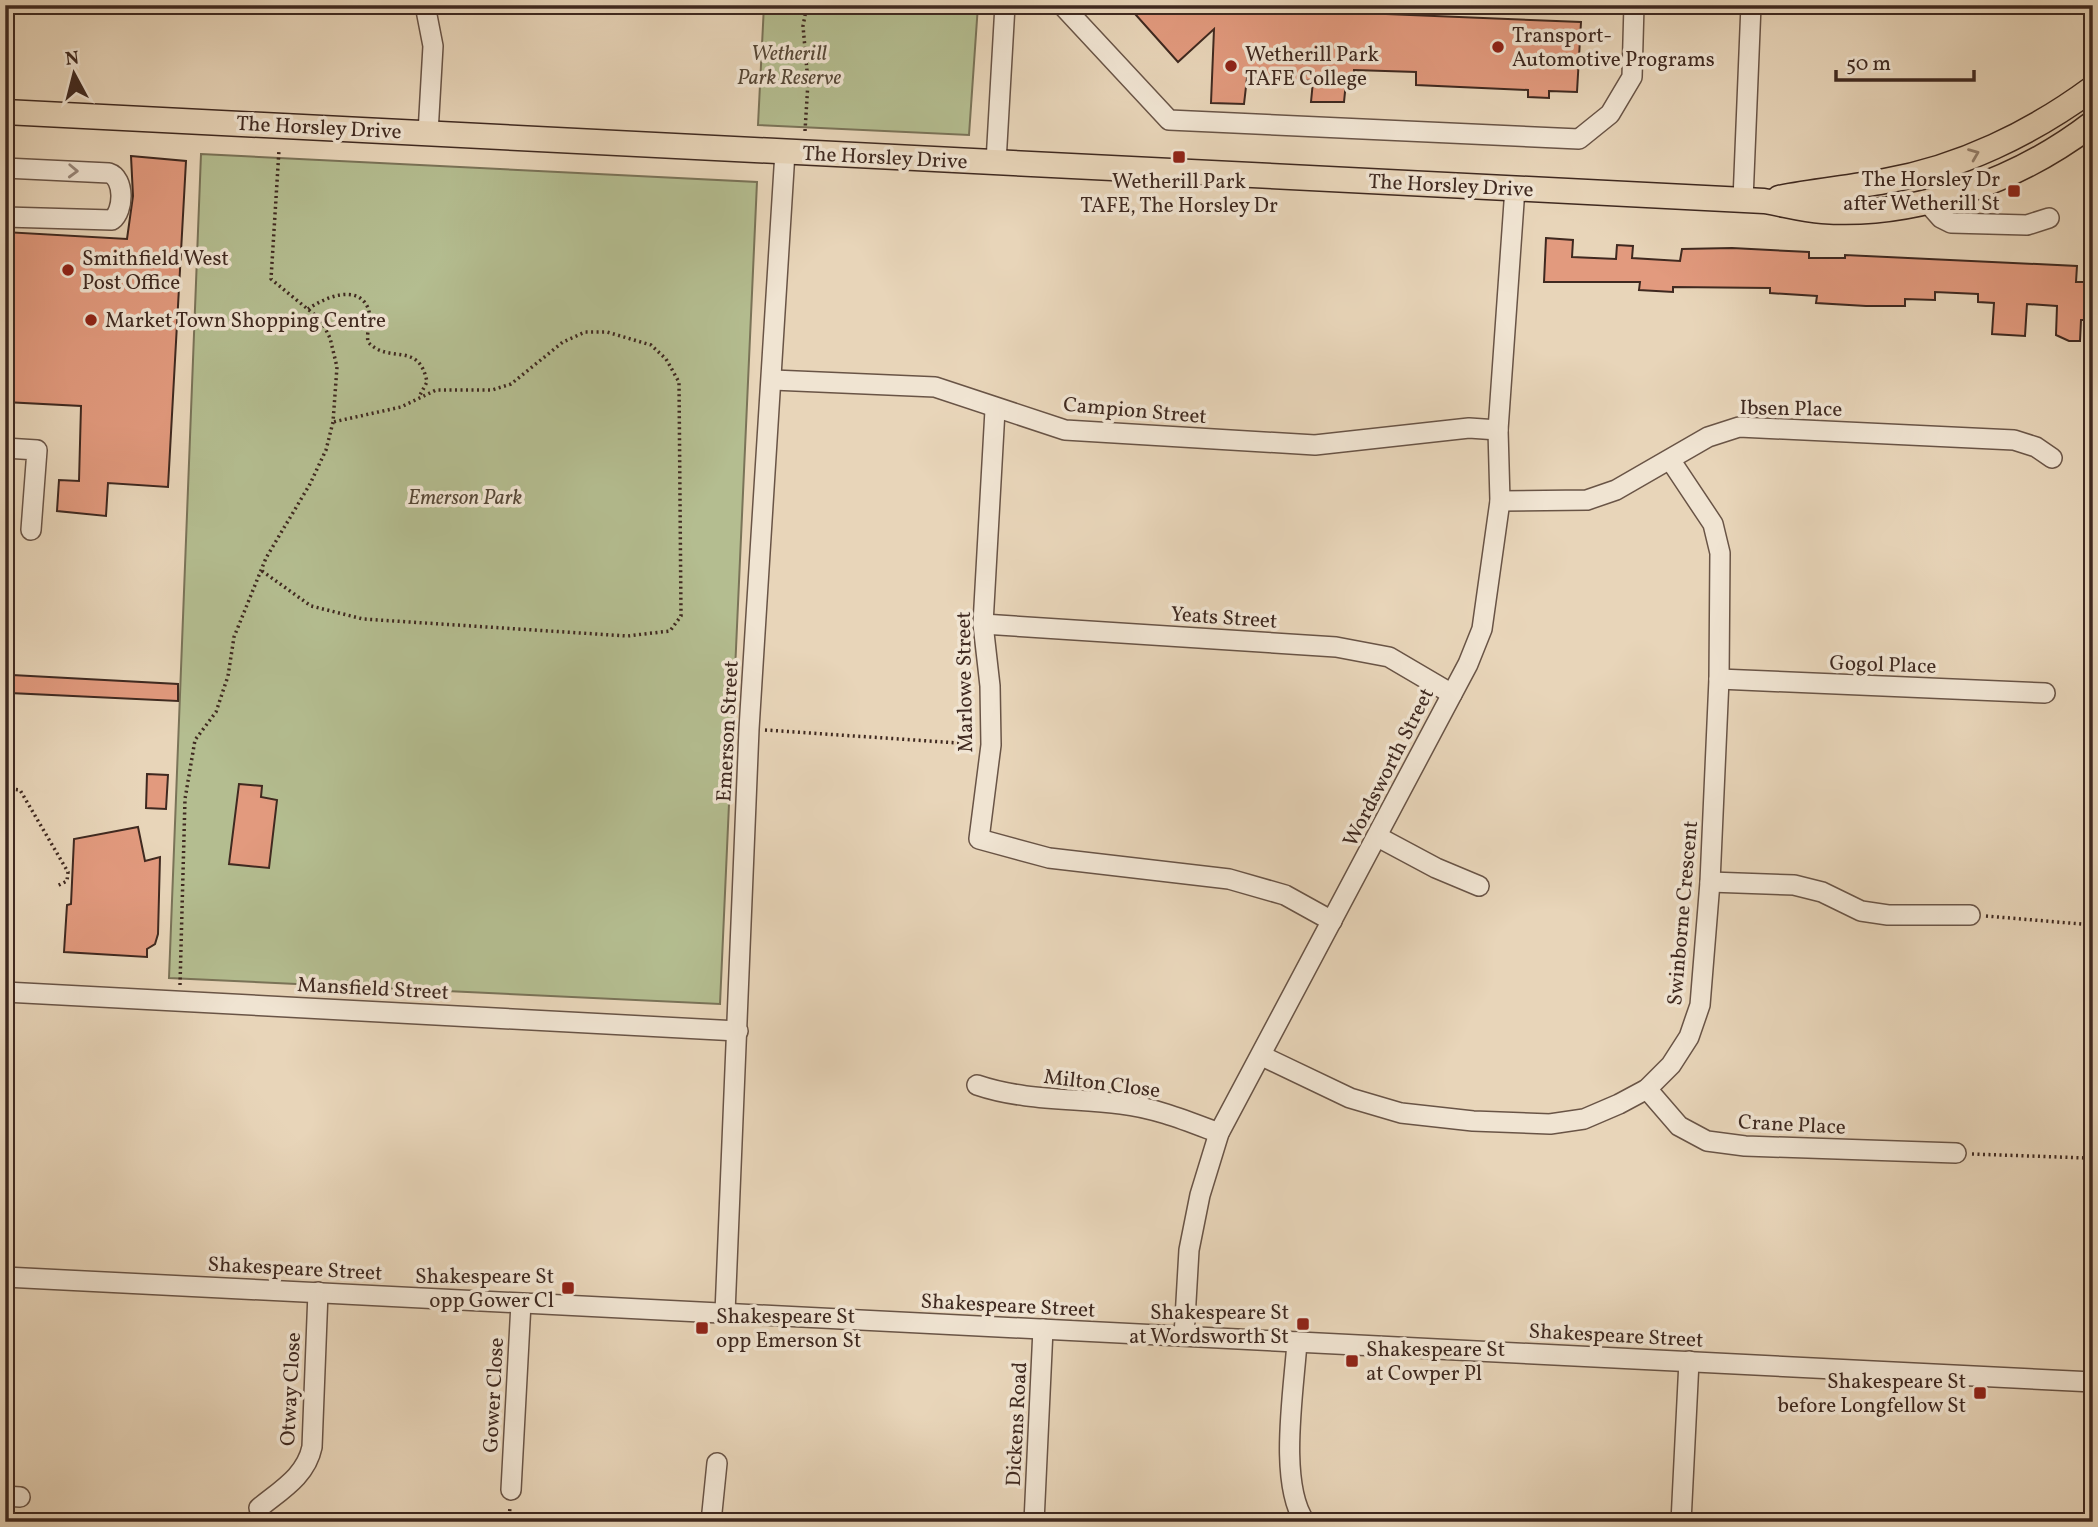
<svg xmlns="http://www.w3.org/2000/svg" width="2098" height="1527" font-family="Vollkorn,serif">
<rect width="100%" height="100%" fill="#e8d5b9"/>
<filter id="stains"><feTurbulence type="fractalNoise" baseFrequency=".00286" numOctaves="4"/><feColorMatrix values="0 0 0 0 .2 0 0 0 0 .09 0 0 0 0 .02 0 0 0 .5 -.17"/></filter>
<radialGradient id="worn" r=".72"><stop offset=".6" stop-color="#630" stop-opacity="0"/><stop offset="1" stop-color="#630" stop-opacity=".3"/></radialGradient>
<g fill="#b4bd90" stroke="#7a7358" stroke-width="2">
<path d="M 764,5 L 978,5 L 969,135 L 758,125 Z"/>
<path d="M 201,154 L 757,182 L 720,1004 L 169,978 Z"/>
</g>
<g fill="#e29a7e" stroke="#3f2920" stroke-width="2">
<path d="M 1127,5 L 1241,5 L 1237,8 L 1581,22 L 1577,92 L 1549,91 L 1549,98 L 1528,97 L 1528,90 L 1416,85 L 1416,72 L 1354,70 L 1353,83 L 1346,82 L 1344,102 L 1311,102 L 1313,81 L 1247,78 L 1244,104 L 1211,103 L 1214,29 L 1178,62 Z"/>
<path d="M 131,156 L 186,161 L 168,487 L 108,483 L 106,516 L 57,511 L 59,480 L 79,481 L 81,406 L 5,402 L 5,232 L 127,239 L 133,196 Z"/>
<path d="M 1546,238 L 1573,240 L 1572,257 L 1616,259 L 1617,245 L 1633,246 L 1632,258 L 1680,261 L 1682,249 L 1732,248 L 1809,252 L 1809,258 L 1845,258 L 1845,255 L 2077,266 L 2076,282 L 2093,282 L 2091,320 L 2081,320 L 2080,341 L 2069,341 L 2056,335 L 2057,306 L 2027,304 L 2025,336 L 1992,334 L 1994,303 L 1978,302 L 1978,294 L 1935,292 L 1935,300 L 1905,299 L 1905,306 L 1866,306 L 1816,303 L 1817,296 L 1770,293 L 1770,288 L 1673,287 L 1673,292 L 1639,290 L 1640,282 L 1544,282 Z"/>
<path d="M 12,675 L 178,684 L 178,701 L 10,693 Z"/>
<path d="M 147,774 L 168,775 L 166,809 L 146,808 Z"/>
<path d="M 239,784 L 262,786 L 261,797 L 277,800 L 269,868 L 229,864 Z"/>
<path d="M 138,827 L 145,861 L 160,857 L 158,934 L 155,944 L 147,949 L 147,957 L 64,952 L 67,905 L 71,904 L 74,839 Z"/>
</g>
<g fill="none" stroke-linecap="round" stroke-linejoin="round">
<defs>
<g id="minor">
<path d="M 425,5 L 433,46 L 428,133"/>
<path d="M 1062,5 L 1169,120 L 1579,139 L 1610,114 L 1632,77 L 1634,5"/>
<path d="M 996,162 L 1005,5"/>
<path d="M 5,168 L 109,173 C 125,178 124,211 112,220 L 5,217"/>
<path d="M 1743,200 L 1751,5"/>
<path d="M 1926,201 L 1941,218 L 1951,223 L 2027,225 L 2049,218"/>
<path d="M 773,380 L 935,387 L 1065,430 L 1315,445 L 1469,428 L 1498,430"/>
<path d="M 995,410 L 983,624 L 990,686 L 991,745 L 979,839 L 1049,858 L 1229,879 L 1285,895 L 1332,921"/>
<path d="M 5,448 L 37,450 L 31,530"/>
<path d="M 1500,501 L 1587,500 L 1616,490 L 1708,437 L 1739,427 L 2014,440 L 2036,447 L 2052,458"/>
<path d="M 983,624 L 1336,647 L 1389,657 L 1452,694"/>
<path d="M 1719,679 L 2045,693"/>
<path d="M 1378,837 L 1436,868 L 1479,886"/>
<path d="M 1710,882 L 1794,885 L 1822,892 L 1861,911 L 1888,915 L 1970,915"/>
<path d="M 5,992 L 738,1031"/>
<path d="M 1262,1056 L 1350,1098 L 1401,1113 L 1473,1121 L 1550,1124 L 1584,1119 L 1619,1104 L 1647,1089 L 1671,1065 L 1689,1037 L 1700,1005 L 1710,882 L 1719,679 L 1720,553 L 1713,524 L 1671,461"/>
<path d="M 977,1085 C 1024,1101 1073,1098 1121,1104 C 1156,1108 1187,1121 1219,1133"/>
<path d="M 1647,1089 L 1679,1126 L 1707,1141 L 1745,1146 L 1956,1153"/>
<path d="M 5,1277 L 2093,1382"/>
<path d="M 725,1313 L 749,729 L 785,152"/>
<path d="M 1184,1336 L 1189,1250 L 1200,1195 L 1219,1133 L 1468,664 L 1482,629 L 1500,501 L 1498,430 L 1515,188"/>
<path d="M 1297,1342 C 1294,1390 1278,1483 1305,1522"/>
<path d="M 511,1490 L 521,1303"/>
<path d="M 5,1496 L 20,1497"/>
<path d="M 259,1508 C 281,1490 306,1476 312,1447 L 318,1292"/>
<path d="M 711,1522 L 717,1463"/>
<path d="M 1034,1522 L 1043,1329"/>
<path d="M 1681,1522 L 1689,1361"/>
</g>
<g id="major">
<path d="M 5,112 L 1764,201 C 1783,204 1803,210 1822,211 C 1917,218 2019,180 2093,123"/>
<path d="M 1779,198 C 1814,191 1849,188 1885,181 C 1960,168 2032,133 2093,88"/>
</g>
</defs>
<use href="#minor" stroke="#695446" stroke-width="22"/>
<use href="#major" stroke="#3f2920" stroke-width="27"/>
<g stroke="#3f2920" stroke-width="3.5" stroke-dasharray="2 3.5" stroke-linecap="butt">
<path d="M 805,131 L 808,82 L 803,26 L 807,5"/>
<path d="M 308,309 C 324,298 357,283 368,308 C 372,318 366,332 368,342 C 389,365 419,340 427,382 L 420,395"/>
<path d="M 262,571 L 311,606 L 363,619 L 627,636 L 670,631 L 681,616 L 679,382 L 666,359 L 651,345 L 607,332 L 585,332 L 563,342 L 511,384 L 492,390 L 436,390 L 401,407 L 333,422"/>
<path d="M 765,730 L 974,744"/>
<path d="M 5,788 L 20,790 L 68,872 L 67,881 L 57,886"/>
<path d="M 1986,916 L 2093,925"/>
<path d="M 180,985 L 185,799 L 195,740 L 216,712 L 228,676 L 234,637 L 266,558 L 310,484 L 326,450 L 333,422 L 337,367 L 330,338 L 321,320 L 271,279 L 279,150"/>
<path d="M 1972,1154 L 2087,1158"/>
<path d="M 509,1522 L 510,1506"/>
</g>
<use href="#minor" stroke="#f0e4d2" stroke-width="19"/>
<use href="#major" stroke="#e8d5b9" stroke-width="24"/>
</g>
<defs><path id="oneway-chevron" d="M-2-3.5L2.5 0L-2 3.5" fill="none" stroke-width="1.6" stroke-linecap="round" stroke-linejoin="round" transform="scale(1.75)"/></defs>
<use stroke="#947f6c" href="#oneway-chevron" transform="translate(1974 154) rotate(-22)"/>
<use stroke="#988679" href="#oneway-chevron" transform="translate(73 171) rotate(2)"/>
<g fill="#8f2418" stroke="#f0e4d2" stroke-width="2.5">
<circle cx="1498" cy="47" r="7"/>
<circle cx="1231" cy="66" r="7"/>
<rect x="1172" y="150" width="14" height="14" rx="3.5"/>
<rect x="2007" y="184" width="14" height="14" rx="3.5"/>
<circle cx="68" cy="270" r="7"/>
<circle cx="91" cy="320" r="7"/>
<rect x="561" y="1281" width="14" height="14" rx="3.5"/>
<rect x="1296" y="1317" width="14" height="14" rx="3.5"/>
<rect x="695" y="1321" width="14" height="14" rx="3.5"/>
<rect x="1345" y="1354" width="14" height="14" rx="3.5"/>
<rect x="1973" y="1386" width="14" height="14" rx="3.5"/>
</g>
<g text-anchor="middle" stroke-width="7" stroke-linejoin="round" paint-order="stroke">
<g font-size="21" fill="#3f2920" stroke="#f0e4d2" text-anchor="start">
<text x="1512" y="42">Transport-<tspan x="1512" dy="24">Automotive Programs</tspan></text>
<text x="1245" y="61">Wetherill Park<tspan x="1245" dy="24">TAFE College</tspan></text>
<text x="2000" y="186" text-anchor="end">The Horsley Dr<tspan x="2000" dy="24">after Wetherill St</tspan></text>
<text x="1179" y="188" text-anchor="middle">Wetherill Park<tspan x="1179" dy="24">TAFE, The Horsley Dr</tspan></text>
<text x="82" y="265">Smithfield West<tspan x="82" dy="24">Post Office</tspan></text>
<text x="105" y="327">Market Town Shopping Centre</text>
<text x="554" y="1283" text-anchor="end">Shakespeare St<tspan x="554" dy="24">opp Gower Cl</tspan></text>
<text x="1289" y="1319" text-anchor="end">Shakespeare St<tspan x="1289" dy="24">at Wordsworth St</tspan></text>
<text x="716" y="1323">Shakespeare St<tspan x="716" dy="24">opp Emerson St</tspan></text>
<text x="1366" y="1356">Shakespeare St<tspan x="1366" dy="24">at Cowper Pl</tspan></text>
<text x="1966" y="1388" text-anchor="end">Shakespeare St<tspan x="1966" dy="24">before Longfellow St</tspan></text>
</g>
<g font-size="21" font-style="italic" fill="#564736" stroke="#f0e4d2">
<text x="789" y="60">Wetherill<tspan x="789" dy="24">Park Reserve</tspan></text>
<text x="465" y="504">Emerson Park</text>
</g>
<g font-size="21" fill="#3f2920" stroke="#f0e4d2">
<text transform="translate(319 127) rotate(3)" y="7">The Horsley Drive</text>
<text transform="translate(885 157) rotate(3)" y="7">The Horsley Drive</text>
<text transform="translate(1451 185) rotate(3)" y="7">The Horsley Drive</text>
<text transform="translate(1791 408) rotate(1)" y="7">Ibsen Place</text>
<text transform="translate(1135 410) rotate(5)" y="7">Campion Street</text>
<text transform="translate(1224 617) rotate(4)" y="7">Yeats Street</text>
<text transform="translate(1883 664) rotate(2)" y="7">Gogol Place</text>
<text transform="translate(964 682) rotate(-91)" y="7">Marlowe Street</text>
<text transform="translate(727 731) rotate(-87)" y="7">Emerson Street</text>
<text transform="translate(1388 767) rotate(-63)" y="7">Wordsworth Street</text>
<text transform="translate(1682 913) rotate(-85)" y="7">Swinborne Crescent</text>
<text transform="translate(373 988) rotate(3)" y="7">Mansfield Street</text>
<text transform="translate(1102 1083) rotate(7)" y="7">Milton Close</text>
<text transform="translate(1792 1124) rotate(3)" y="7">Crane Place</text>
<text transform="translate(295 1268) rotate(3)" y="7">Shakespeare Street</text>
<text transform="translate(1008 1305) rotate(3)" y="7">Shakespeare Street</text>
<text transform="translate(1616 1335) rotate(3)" y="7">Shakespeare Street</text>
<text transform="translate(290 1389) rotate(-87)" y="7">Otway Close</text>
<text transform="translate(493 1395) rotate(-87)" y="7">Gower Close</text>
<text transform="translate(1016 1424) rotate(-87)" y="7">Dickens Road</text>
</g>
</g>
<rect width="2098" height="1527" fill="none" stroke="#e8d5b9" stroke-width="28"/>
<rect x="7" y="7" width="2084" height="1513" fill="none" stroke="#3f2920" stroke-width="3.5"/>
<rect x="14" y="14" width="2070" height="1499" fill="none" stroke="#3f2920" stroke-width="2"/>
<g transform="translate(74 74) rotate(353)" stroke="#f0e4d2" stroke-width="5" paint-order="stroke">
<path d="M0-5L12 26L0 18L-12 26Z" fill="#3f2920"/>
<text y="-10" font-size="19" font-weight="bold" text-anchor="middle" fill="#3f2920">N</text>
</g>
<path d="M1836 70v10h138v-10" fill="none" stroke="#3f2920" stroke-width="3.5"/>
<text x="1846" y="70" font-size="21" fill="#3f2920" stroke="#f0e4d2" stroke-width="5" paint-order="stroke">50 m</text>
<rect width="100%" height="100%" filter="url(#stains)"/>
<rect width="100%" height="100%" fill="url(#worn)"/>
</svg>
